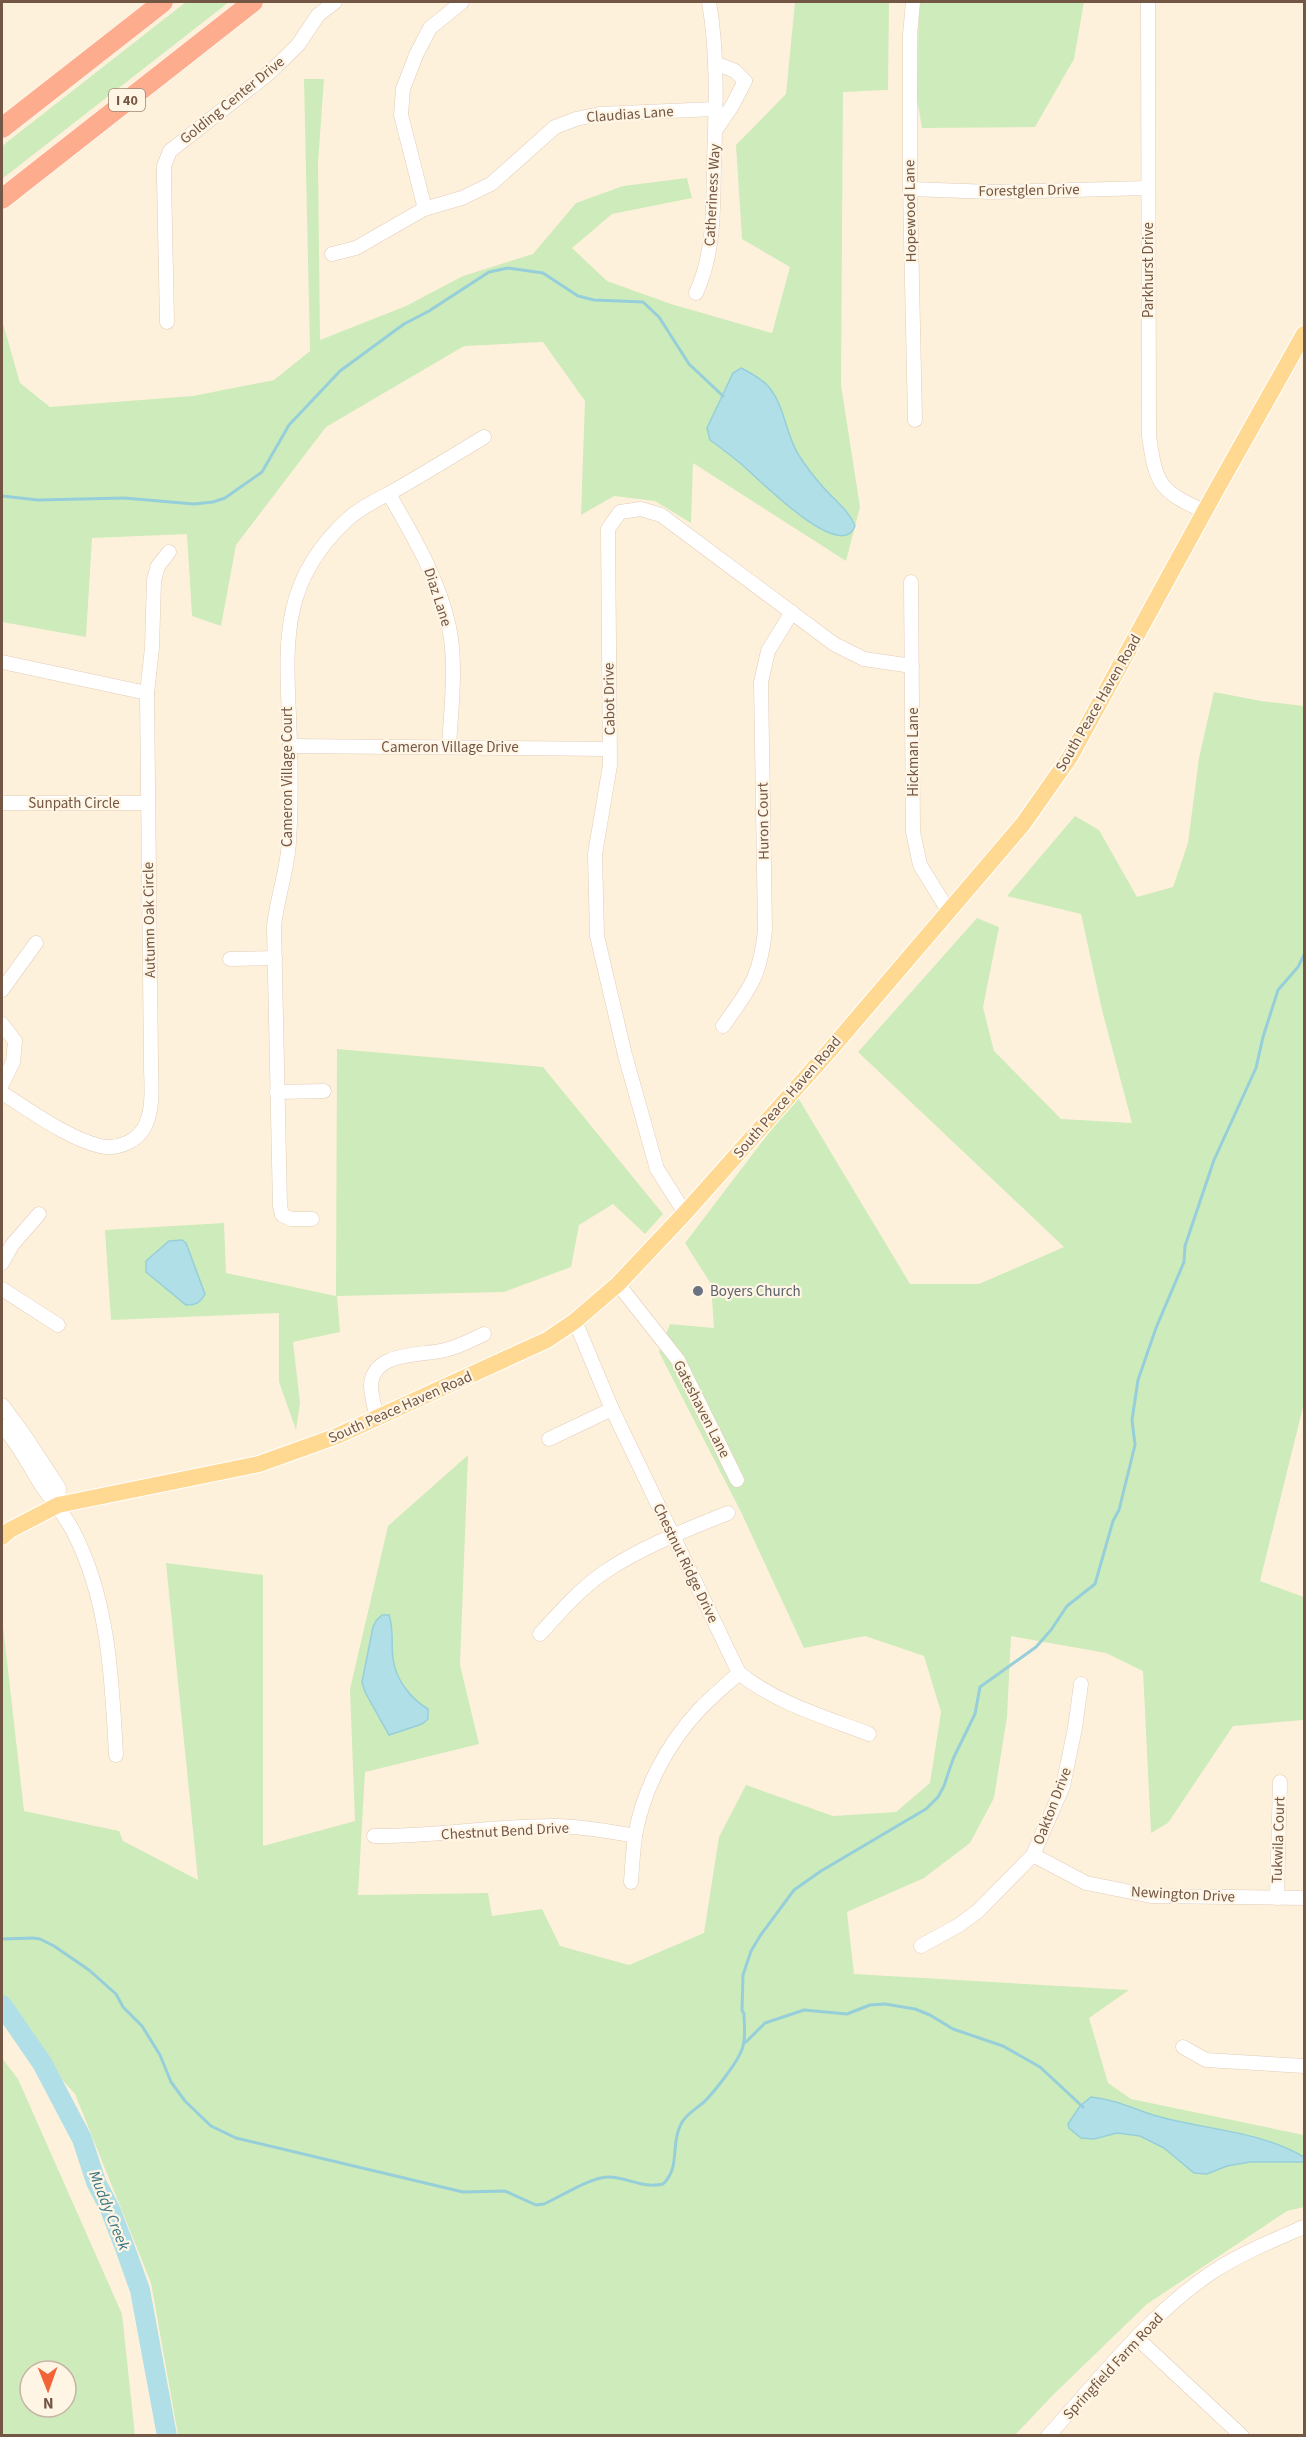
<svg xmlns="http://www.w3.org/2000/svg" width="1306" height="2437" font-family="'Source Sans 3',sans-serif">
<rect width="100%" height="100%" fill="#fef1dc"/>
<g fill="#ceebbb" fill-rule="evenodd">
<path d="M 186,2 L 229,2 L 2,179 L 2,146 Z"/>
<path d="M 795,2 L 889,2 L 888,90 L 843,92 L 841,385 L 860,507 L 846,561 L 693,463 L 691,523 L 655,501 L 614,496 L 581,515 L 585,401 L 543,342 L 464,346 L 326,427 L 236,545 L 221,626 L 192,616 L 187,534 L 92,538 L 86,637 L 2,622 L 2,320 L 20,383 L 50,407 L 193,396 L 274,380 L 310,351 L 304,79 L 324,79 L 318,163 L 320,340 L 406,306 L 463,276 L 533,254 L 576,203 L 623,186 L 687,178 L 692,198 L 612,214 L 572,248 L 607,281 L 671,304 L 772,333 L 790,267 L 742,239 L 736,145 L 786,94 Z"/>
<path d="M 919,2 L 1084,2 L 1074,59 L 1035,127 L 922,128 L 917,99 Z"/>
<path d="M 1214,692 L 1261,701 L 1304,706 L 1304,1403 L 1260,1581 L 1304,1597 L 1304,1720 L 1233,1726 L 1168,1823 L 1151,1833 L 1143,1671 L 1106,1653 L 1011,1636 L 1007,1717 L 994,1798 L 970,1843 L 924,1878 L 847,1912 L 854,1974 L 1129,1990 L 1089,2018 L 1108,2083 L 1131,2099 L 1304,2135 L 1304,2207 L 1287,2211 L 1147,2304 L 1054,2394 L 1015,2435 L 178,2435 L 151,2283 L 75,2094 L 2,2013 L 2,1617 L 24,1811 L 119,1831 L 123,1841 L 198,1880 L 166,1563 L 263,1575 L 263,1846 L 355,1821 L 350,1689 L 388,1526 L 468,1455 L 460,1665 L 479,1744 L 365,1772 L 358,1895 L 488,1893 L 492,1916 L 542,1909 L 560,1946 L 629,1965 L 704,1933 L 719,1837 L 746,1785 L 833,1816 L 896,1812 L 930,1783 L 941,1712 L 924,1656 L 865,1636 L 804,1648 L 741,1512 L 659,1352 L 670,1324 L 714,1328 L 711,1284 L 685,1243 L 797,1096 L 910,1284 L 979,1284 L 1064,1247 L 858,1052 L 977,918 L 999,927 L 983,1007 L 994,1051 L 1061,1119 L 1132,1123 L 1102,1010 L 1081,914 L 1007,896 L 1075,816 L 1099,830 L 1137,897 L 1173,887 L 1188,843 L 1199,758 Z"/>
<path d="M 337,1049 L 543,1067 L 663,1214 L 645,1234 L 613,1204 L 579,1225 L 571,1267 L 504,1292 L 337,1296 L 340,1332 L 293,1342 L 300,1403 L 296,1430 L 279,1382 L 279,1313 L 111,1320 L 105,1230 L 224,1223 L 226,1273 L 336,1296 Z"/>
<path d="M 2,2058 L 18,2079 L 122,2314 L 135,2435 L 2,2435 ZM 30,2371 L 66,2371 L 66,2407 L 30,2407 Z"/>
</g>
<g fill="#b0dfe8" stroke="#96cfda" stroke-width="1.5">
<path d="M 741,368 C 751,373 760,378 768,386 C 785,406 785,432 798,454 C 805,465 814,477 823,487 C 834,500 849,510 855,526 C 841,565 754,474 740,463 C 730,455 720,447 710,440 L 707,428 L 733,373 Z"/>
<path d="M 182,1240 L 186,1243 L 205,1294 C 200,1303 196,1305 186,1305 L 146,1272 L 146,1261 L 169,1241 Z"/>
<path d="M 382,1615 L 389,1615 C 394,1630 391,1644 393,1659 C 396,1680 410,1698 428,1709 L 428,1719 L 422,1724 L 389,1735 L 365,1692 L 362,1682 L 373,1627 L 376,1621 Z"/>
<path d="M 1091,2097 C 1113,2099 1132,2108 1153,2115 C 1204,2130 1258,2130 1304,2157 L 1304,2162 L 1250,2162 L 1227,2166 L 1207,2174 L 1194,2173 L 1164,2148 L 1140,2136 L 1117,2133 L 1094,2139 L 1081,2138 L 1069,2128 L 1068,2124 L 1080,2106 Z"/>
</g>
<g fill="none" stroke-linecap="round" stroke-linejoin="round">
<g stroke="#96cfda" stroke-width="3">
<path d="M 2,496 L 38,500 L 124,498 L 194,504 L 213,502 L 225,498 L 262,472 L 289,425 L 340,371 L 404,324 L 429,311 L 489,272 L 508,268 L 543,273 L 578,296 L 594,300 L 643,302 L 659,317 L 689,364 L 723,396"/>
<path d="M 2,1939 L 33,1938 L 40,1939 L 54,1946 L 89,1970 L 116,1994 L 123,2007 L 142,2026 L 160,2055 L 171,2082 L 185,2101 L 211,2126 L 236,2138 L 463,2192 L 505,2191 L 536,2205 L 544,2204 C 560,2197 591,2177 608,2177 C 627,2177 643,2189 663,2184 C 681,2167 670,2144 681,2124 C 686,2114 696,2109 704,2102 C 714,2092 740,2060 743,2046 C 746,2036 744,2024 744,2014 L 742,2010 L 743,1975 L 751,1951 L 760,1936 L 794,1890 L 821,1871 L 926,1809 L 938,1797 L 944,1786 L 953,1759 L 975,1714 L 980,1687 L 1036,1647 L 1051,1630 L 1067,1606 L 1095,1584 L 1113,1521 L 1119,1510 L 1135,1445 L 1132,1420 L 1138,1380 L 1156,1328 L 1184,1262 L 1185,1246 L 1214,1160 L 1256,1068 L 1263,1037 L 1278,990 L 1298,967 L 1304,955"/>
<path d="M 746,2042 L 765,2023 L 804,2010 L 847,2014 L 870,2005 L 885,2004 L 915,2009 L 930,2015 L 953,2029 L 1003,2046 L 1040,2067 L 1083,2107"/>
</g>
<path stroke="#b0dfe8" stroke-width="20" d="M 2,2005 L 42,2063 L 82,2139 L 96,2182 L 110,2209 L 125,2248 L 140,2290 L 167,2436"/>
<defs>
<g id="minor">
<path d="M 913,2 L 910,35 L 910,189 L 915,420"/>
<path d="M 1148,2 L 1149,436 C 1156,484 1159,491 1204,511"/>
<path d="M 715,63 L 735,71 L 745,81 L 732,106 L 715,131"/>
<path d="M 910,189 L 992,192 L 1148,188"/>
<path d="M 425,209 L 401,115 L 403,89 L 416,55 L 430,28 L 462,2"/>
<path d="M 332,254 L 356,248 L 424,209 L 462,198 L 491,184 L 555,127 L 576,119 L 599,114 L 715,109"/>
<path d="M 696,293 C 715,252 713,206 714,162 C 716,109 718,54 709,2"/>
<path d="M 167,322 L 164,179 L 164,166 L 170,151 L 268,74 L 298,45 L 318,15 L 335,2"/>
<path d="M 389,494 C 413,536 439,579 449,627 C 457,665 451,708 449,747"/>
<path d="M 911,582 L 913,832 L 920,865 L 949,912"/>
<path d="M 2,662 L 147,693"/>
<path d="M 290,746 L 609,749"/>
<path d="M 2,803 L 147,803"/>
<path d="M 230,959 L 275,958"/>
<path d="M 2,990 L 36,943"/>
<path d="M 2,1024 L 15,1041 L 13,1062 L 2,1084"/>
<path d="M 723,1026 C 750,988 760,978 765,930 L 761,682 L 768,651 L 792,612"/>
<path d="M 277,1092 L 324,1091"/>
<path d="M 2,1093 C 30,1110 67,1138 100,1146 C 118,1150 139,1141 146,1124 C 154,1105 151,1083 151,1064 L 147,693 L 152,648 L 154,580 L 158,566 L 169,552"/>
<path d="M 685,1213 L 657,1169 L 625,1055 L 597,936 L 595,854 L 610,765 L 608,529 L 620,512 L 641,509 L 661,515 L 834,644 L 864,659 L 912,666"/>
<path d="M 312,1219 L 291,1219 L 282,1215 L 280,1206 L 274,926 C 277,898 288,868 289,841 C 291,810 291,777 290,746 C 288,656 273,587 348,519 C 361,507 375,501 390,493 C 422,475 453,456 484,437"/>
<path d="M 2,1263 L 12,1245 L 39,1214"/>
<path d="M 618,1284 L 678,1360 L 737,1480"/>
<path d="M 2,1289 L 58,1325"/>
<path d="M 575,1321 L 612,1409 L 739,1673 C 776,1703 825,1717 869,1734"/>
<path d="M 2,1405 L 25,1436 L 59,1488 L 58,1505"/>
<path d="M 377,1418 C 375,1408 371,1396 371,1385 C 373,1351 421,1356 445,1350 C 458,1347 472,1340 484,1334"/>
<path d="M 2,1426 C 17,1441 28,1464 40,1483 C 51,1500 63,1512 73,1531 C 109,1600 112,1680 116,1755"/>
<path d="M 549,1439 L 612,1409"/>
<path d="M 540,1634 C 560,1612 579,1590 603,1573 C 641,1547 686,1530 728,1513"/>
<path d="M 374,1836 C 436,1837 496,1825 558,1826 C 584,1827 609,1831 635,1836"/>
<path d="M 1033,1855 L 1086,1883 L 1151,1896 L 1304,1898"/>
<path d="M 631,1882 C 632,1867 633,1851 635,1836 C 643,1790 667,1744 699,1710 C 711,1697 726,1685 739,1673"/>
<path d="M 1277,1898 L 1280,1782"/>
<path d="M 921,1946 L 959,1925 L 978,1911 L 1033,1855 L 1063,1786 L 1075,1728 L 1081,1684"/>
<path d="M 1183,2047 L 1206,2060 L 1304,2066"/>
<path d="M 1137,2338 L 1242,2436"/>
<path d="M 1048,2436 C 1100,2379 1149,2314 1214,2271 C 1242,2253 1274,2240 1304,2227"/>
</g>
<path id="major" d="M 2,1537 L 10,1530 L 58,1505 L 259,1464 L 337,1436 L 547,1340 L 575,1321 L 618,1284 L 685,1213 L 831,1049 L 1023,824 L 1070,757 L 1214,494 L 1304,334"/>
<g id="highway">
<path d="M 2,128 L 163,2"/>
<path d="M 2,199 L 253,2"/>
</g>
</defs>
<use href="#minor" stroke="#e2ccb8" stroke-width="15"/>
<use href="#major" stroke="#fff" stroke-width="18"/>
<use href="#highway" stroke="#fff" stroke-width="21"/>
<use href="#minor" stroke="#fff" stroke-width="14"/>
<use href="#major" stroke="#ffd892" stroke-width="16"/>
<use href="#highway" stroke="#fdac8e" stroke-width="20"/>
</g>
<circle fill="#6b7280" stroke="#fff5e4" stroke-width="2" cx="698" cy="1291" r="6"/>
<g text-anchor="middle" stroke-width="4.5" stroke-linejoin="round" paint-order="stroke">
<rect fill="#fff5e4" stroke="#9e8674" stroke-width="1.5" x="109" y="89" width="36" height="22" rx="4.5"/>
<g font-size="14" font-weight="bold" fill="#745644">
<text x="127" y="105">I 40</text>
</g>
<g font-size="15" fill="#745644" stroke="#fff5e4">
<text transform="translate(232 100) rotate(-39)" y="5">Golding Center Drive</text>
<text transform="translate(630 114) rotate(-4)" y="5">Claudias Lane</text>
<text transform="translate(1029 190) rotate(-1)" y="5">Forestglen Drive</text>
<text transform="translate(712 195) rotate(-87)" y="5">Catheriness Way</text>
<text transform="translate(910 211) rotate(-91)" y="5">Hopewood Lane</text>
<text transform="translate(1148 270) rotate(-90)" y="5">Parkhurst Drive</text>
<text transform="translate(438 597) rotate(72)" y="5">Diaz Lane</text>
<text transform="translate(609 699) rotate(-91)" y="5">Cabot Drive</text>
<text transform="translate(1098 703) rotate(-60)" y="5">South Peace Haven Road</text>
<text x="450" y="752">Cameron Village Drive</text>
<text transform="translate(913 752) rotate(-90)" y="5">Hickman Lane</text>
<text transform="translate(287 777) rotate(-90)" y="5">Cameron Village Court</text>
<text x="74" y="808">Sunpath Circle</text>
<text transform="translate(763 821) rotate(-91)" y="5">Huron Court</text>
<text transform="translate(149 920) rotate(-91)" y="5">Autumn Oak Circle</text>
<text transform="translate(787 1097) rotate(-49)" y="5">South Peace Haven Road</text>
<text transform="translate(400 1407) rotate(-24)" y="5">South Peace Haven Road</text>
<text transform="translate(702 1409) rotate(63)" y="5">Gateshaven Lane</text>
<text transform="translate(686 1563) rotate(64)" y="5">Chestnut Ridge Drive</text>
<text transform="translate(1052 1806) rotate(-69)" y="5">Oakton Drive</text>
<text transform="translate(505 1831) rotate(-3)" y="5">Chestnut Bend Drive</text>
<text transform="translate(1278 1840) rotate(-88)" y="5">Tukwila Court</text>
<text transform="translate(1183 1894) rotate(3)" y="5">Newington Drive</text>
<text transform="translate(1113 2366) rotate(-47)" y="5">Springfield Farm Road</text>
</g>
<g font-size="15" fill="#5b616d" stroke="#fff5e4" text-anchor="start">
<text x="710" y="1296">Boyers Church</text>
</g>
<g font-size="16" font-style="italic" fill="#3a7683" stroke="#fff5e4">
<text transform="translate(110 2210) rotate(68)" y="6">Muddy Creek</text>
</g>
</g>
<rect width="1306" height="2437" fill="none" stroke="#745644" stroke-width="6"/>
<g transform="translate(48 2389) rotate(179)"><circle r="28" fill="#fff5e4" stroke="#c7b5a4" stroke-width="1.5"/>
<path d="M0-4.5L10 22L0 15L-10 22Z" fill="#f16338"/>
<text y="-9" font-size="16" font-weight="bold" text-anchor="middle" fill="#745644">N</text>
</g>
</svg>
